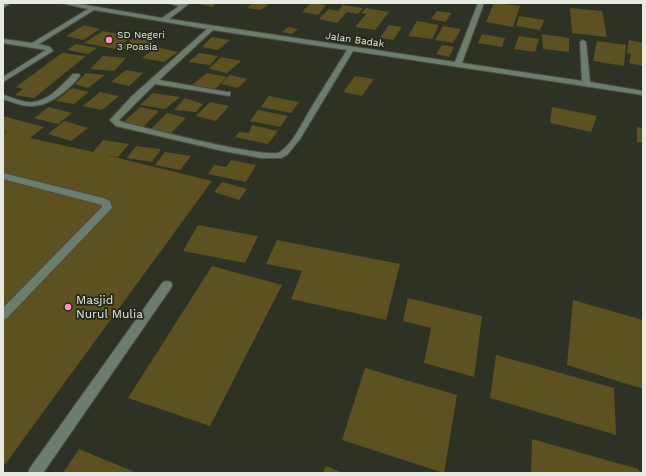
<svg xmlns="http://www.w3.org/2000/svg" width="646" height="476" font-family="'Work Sans',sans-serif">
<rect width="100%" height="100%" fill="#2e3225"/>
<g fill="#5d5021">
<path d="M 195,3 L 217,3 L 212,7 Z"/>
<path d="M 253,3 L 270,3 L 261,10 L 247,8 Z"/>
<path d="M 311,3 L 326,5 L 318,15 L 302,12 Z"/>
<path d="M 494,3 L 520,6 L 513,27 L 486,22 Z"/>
<path d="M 343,5 L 363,8 L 358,14 L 347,12 L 337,23 L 319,19 L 329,9 L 338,11 Z"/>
<path d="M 366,8 L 389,12 L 375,30 L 355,27 L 366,14 L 361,13 Z"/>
<path d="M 570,8 L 602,11 L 607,37 L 572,33 Z"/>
<path d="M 437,11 L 451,13 L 446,22 L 431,19 Z"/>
<path d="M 519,16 L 544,20 L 540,30 L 516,26 Z"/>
<path d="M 417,21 L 439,25 L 432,39 L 408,36 Z"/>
<path d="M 84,25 L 100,29 L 83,40 L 66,36 Z"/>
<path d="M 389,25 L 402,27 L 393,40 L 380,38 Z"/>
<path d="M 443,26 L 461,29 L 453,43 L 435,40 Z"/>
<path d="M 288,27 L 298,29 L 292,34 L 282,32 Z"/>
<path d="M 103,31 L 132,37 L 115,49 L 84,43 Z"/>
<path d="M 482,34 L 505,38 L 502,47 L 478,43 Z"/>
<path d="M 542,34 L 569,38 L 569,52 L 543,49 Z"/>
<path d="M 519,36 L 539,39 L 535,52 L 514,49 Z"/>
<path d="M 212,37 L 230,40 L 218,50 L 202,47 Z"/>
<path d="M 133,38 L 154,41 L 141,52 L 120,48 Z"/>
<path d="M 629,40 L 643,43 L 643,66 L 629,63 L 631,54 L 627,53 Z"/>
<path d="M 597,41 L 626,45 L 624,66 L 593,61 Z"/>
<path d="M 76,44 L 97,48 L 88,54 L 67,50 Z"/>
<path d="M 442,45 L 454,47 L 449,57 L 436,54 Z"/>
<path d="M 156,47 L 178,52 L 164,62 L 142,58 Z"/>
<path d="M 62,53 L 86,56 L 34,98 L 15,95 L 23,89 L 16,87 Z"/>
<path d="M 199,53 L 218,56 L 210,65 L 188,62 Z"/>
<path d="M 103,56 L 126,58 L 114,71 L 90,69 Z"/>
<path d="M 221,57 L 241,61 L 227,73 L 209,69 Z"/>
<path d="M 126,70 L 143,73 L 129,86 L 111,82 Z"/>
<path d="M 86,73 L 105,75 L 88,88 L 75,84 Z"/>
<path d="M 207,73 L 227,77 L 215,89 L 192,85 Z"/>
<path d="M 230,75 L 247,79 L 238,88 L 221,84 Z"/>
<path d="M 355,76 L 374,79 L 362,96 L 343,92 Z"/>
<path d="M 72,88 L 89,92 L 74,104 L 56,101 Z"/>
<path d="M 100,92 L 119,96 L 102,110 L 83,106 Z"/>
<path d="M 153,93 L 180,97 L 165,109 L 140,105 Z"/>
<path d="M 269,96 L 299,102 L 291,113 L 261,107 Z"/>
<path d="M 185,98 L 203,104 L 196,112 L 174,110 Z"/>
<path d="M 210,102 L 229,106 L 216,121 L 196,116 Z"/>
<path d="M 49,107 L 72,113 L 58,124 L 34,118 Z"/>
<path d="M 140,107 L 159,111 L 143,127 L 124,122 Z"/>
<path d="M 552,107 L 597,116 L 591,132 L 550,123 Z"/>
<path d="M 258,110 L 288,116 L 280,127 L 250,121 Z"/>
<path d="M 167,113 L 186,118 L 171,133 L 151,129 Z"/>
<path d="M 3,116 L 44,127 L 30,138 L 93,152 L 103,140 L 129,144 L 118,157 L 106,155 L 212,181 L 3,467 L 3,132 L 9,133 L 3,131 Z"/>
<path d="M 64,121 L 88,128 L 71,141 L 48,134 Z"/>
<path d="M 252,125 L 278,131 L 268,144 L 235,137 L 239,132 L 249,133 Z"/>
<path d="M 637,127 L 643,128 L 643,143 L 637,142 Z"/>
<path d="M 136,146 L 161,149 L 152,162 L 127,158 Z"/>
<path d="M 165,152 L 191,156 L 180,170 L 155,165 Z"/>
<path d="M 231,160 L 256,165 L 246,182 L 208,174 L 214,165 L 226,167 Z"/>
<path d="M 222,182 L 247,189 L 239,200 L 214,192 Z"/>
<path d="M 198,225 L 258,236 L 245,263 L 183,251 Z"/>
<path d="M 277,240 L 400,264 L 386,320 L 291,299 L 302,271 L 266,264 Z"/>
<path d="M 212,266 L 282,285 L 210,426 L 128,398 Z"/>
<path d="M 408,298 L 482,316 L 474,377 L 424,363 L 431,328 L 403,321 Z"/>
<path d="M 573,300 L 643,320 L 643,389 L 567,365 Z"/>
<path d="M 496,355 L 614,388 L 616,435 L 490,398 Z"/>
<path d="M 365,368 L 457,395 L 444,473 L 342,440 Z"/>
<path d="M 532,439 L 638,469 L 641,473 L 531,473 Z"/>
<path d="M 79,449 L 137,473 L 63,473 Z"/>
<path d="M 326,466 L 343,473 L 323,473 Z"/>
</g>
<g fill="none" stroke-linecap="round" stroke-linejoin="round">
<defs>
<g id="minor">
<path d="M 11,3 L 3,8 L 3,4 Z"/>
<path d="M 61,3 L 74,3 L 162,18 L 179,6 L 167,3 L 190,3 L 169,19 L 455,62 L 478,3 L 484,3 L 462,63 L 582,81 L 580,42 L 583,40 L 586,42 L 590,82 L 643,91 L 643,95 L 353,51 L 300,139 L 287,155 L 281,158 L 261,158 L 223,151 L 116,126 L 110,120 L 132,96 L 207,29 L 94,10 L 39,44 L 50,47 L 53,51 L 3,82 L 3,77 L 46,50 L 3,43 L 3,39 L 32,43 L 88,9 ZM 213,30 L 347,50 C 334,71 320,93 307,115 C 300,127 292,144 280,152 C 268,160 143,127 122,122 L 119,120 L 155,84 L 230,96 L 230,92 L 227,92 L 159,80 Z"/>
<path d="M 73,74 L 79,74 L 80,76 C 68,90 49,107 30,106 C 21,106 12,102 3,99 L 3,95 C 11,97 19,101 28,102 C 46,104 61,86 73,74 Z"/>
<path d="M 3,173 L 103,198 L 110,201 L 112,208 L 7,318 L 3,320 L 3,308 L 102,207 L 102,205 L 3,179 Z"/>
<path d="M 167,281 L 171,282 L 172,285 L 171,288 L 43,473 L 28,473 L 30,468 L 163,282 Z"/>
</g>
</defs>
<use href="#minor" stroke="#4c4f43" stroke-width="2"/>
<use href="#minor" fill="#6d7d6d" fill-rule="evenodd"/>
</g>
<g fill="#fc8fc3" stroke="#24281b" stroke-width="1.5">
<circle cx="109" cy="40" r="4"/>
<circle cx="68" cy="307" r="4"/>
</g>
<g text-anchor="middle" stroke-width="3.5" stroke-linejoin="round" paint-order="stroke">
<g font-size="10" fill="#e7eae1" stroke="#24281b" text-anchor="start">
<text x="117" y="38">SD Negeri<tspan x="117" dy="12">3 Poasia</tspan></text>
</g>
<g font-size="10" fill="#e7eae1" stroke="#24281b">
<text transform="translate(355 39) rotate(8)" y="4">Jalan Badak</text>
</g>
<g font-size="12" fill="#e7eae1" stroke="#24281b" text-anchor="start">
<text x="76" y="304">Masjid<tspan x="76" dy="14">Nurul Mulia</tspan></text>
</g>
</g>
<rect width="646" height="476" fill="none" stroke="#e7eae1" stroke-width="8"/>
</svg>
